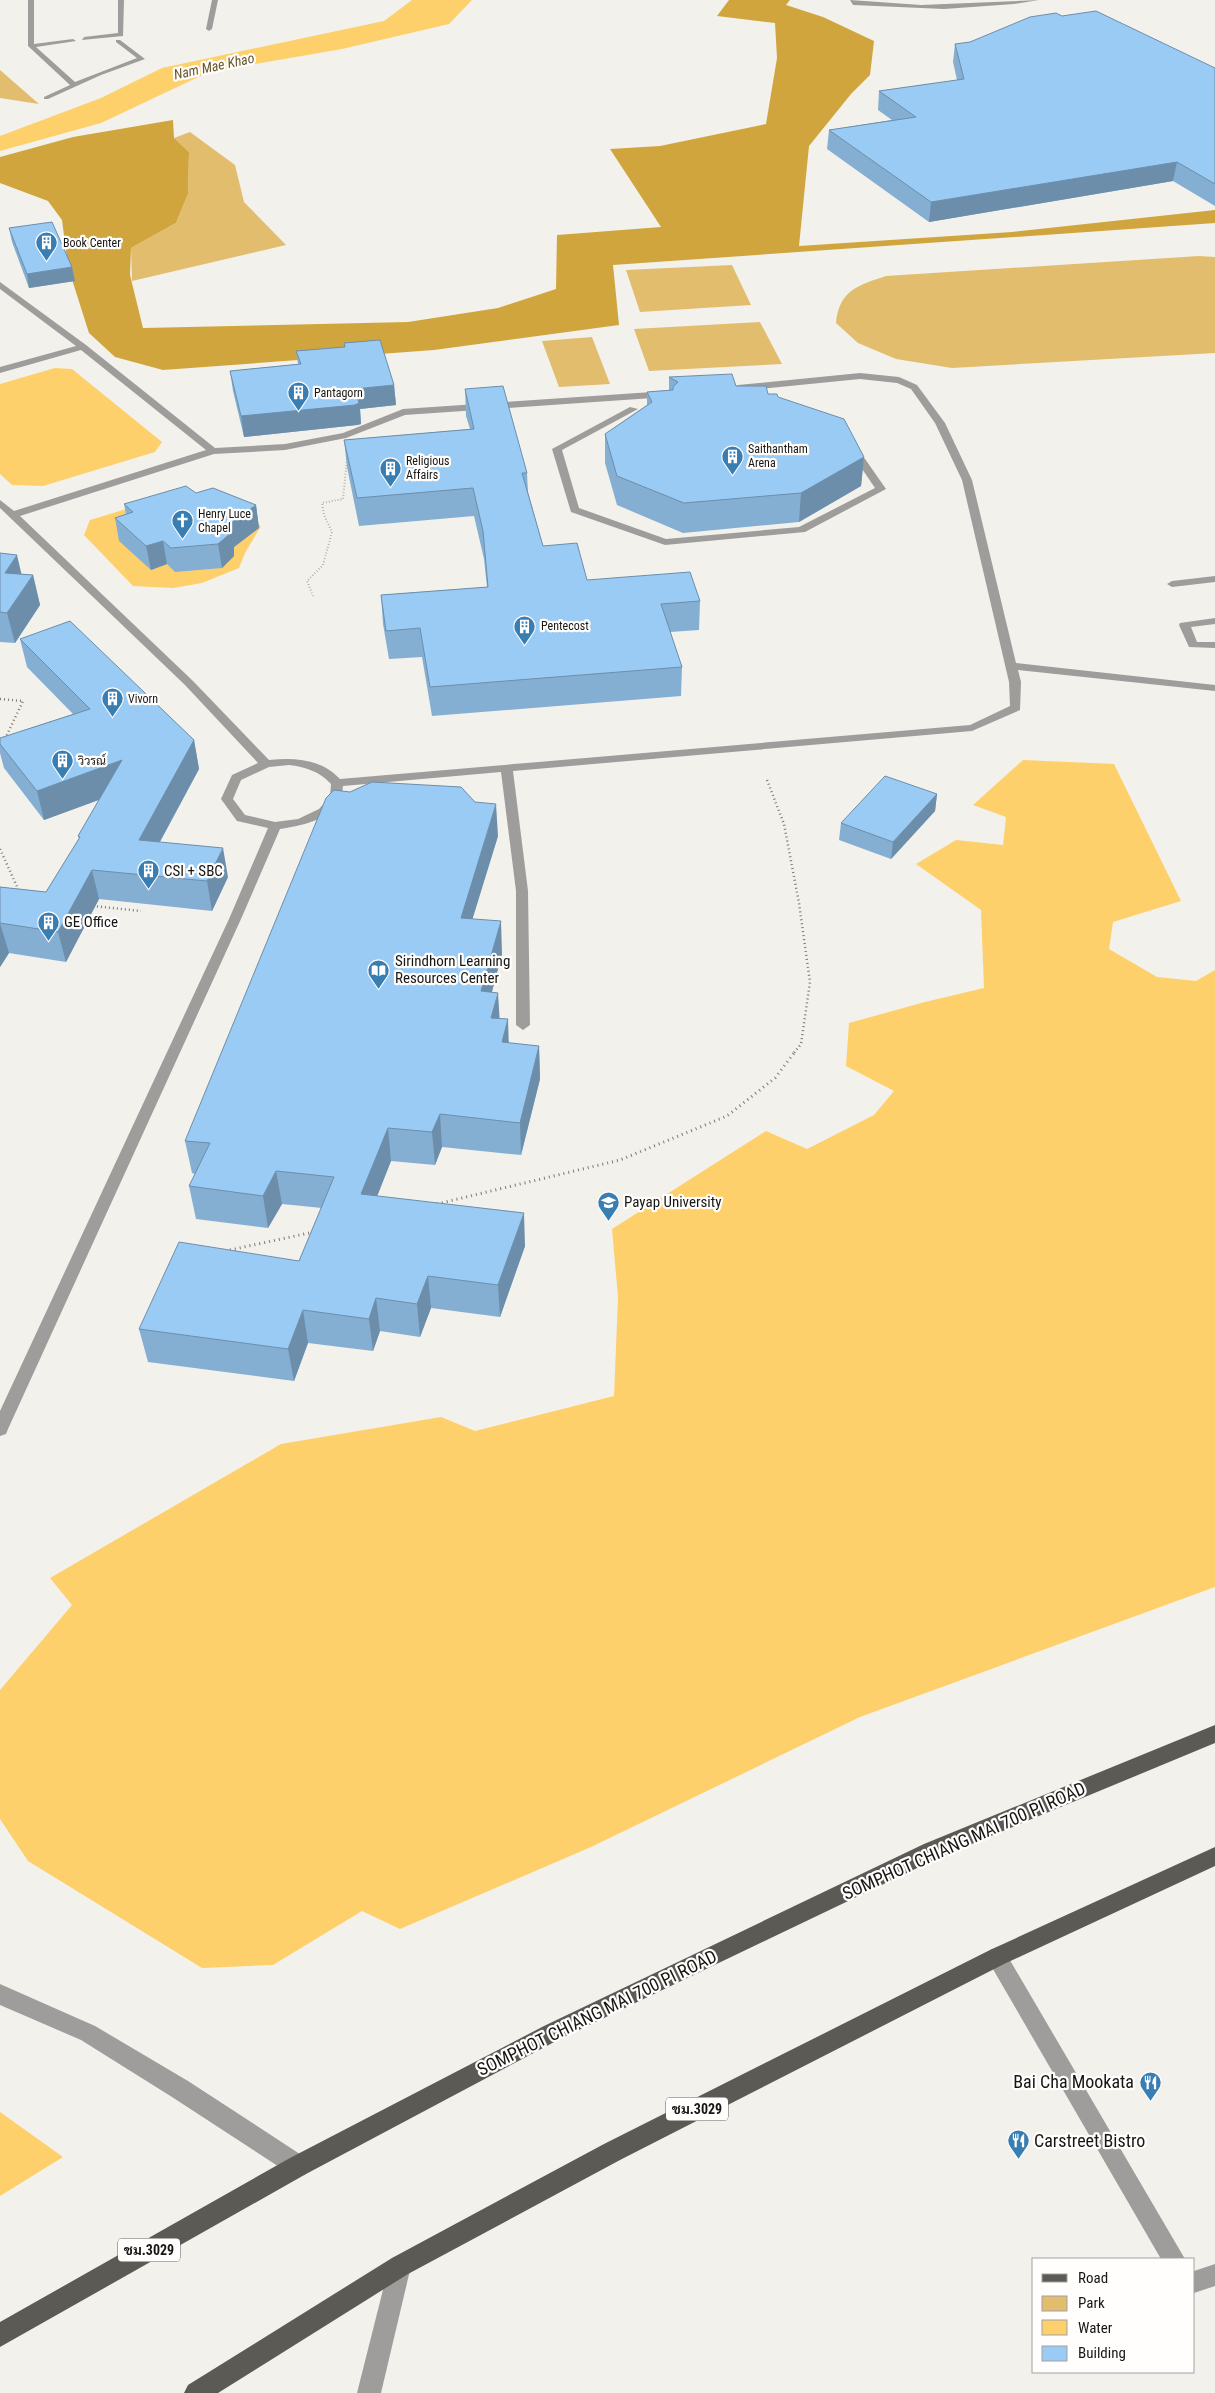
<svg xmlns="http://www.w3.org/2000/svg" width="1215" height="2393" font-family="'Roboto Condensed',Sarabun,sans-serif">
<rect width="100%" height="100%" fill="#f3f1eb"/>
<g fill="#e2bd6e">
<path d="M 0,70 L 39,104 L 0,98 Z"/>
<path d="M 190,132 L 235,165 L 244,202 L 286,245 L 132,281 L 131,248 L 176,223 L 188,194 L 189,152 L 174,138 Z"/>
<path d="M 1199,256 L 1215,257 L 1215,353 L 952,368 L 896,359 L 858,343 L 836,323 C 839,290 859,285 886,276 Z"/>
<path d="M 732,265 L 751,305 L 640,312 L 626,270 Z"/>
<path d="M 760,322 L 782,364 L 649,371 L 634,329 Z"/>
<path d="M 592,337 L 610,384 L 559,387 L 542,341 Z"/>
</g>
<path fill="#d1a53e" d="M 729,0 L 790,0 L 786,5 L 823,17 L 874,41 L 870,75 L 851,94 L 809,146 L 799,246 L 1012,232 L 1215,210 L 1215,223 L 613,265 L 619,325 L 434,350 L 163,370 L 115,357 L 89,333 L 68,267 L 62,220 L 48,201 L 0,183 L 0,157 L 73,137 L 173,120 L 174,138 L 189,152 L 188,194 L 176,223 L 131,248 L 130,275 L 143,328 L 408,322 L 498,308 L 556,289 L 557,235 L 661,227 L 610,149 L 660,146 L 766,124 L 777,58 L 775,23 L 717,16 Z"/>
<g fill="#fed06c">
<path d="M 412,0 L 472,0 L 449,24 L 342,49 L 209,72 L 101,123 L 0,151 L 0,136 L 101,98 L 162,68 L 384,21 Z"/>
<path d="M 55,368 L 72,369 L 162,442 L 155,452 L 43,486 L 12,485 L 0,474 L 0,384 Z"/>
<path d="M 176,494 L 208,501 L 261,526 L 245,553 L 239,568 L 202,583 L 173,588 L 133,586 L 84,535 L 90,520 Z"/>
<path d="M 1023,760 L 1114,764 L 1181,901 L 1113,922 L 1109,949 L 1157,977 L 1196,981 L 1215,970 L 1215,1587 L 860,1717 L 591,1847 L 400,1929 L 362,1911 L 273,1965 L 202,1968 L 28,1861 L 0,1819 L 0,1690 L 72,1605 L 50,1578 L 281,1444 L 441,1417 L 475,1431 L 614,1396 L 618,1297 L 612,1229 L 766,1131 L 807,1149 L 874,1115 L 894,1091 L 846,1066 L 849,1023 L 925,1002 L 984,988 L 981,910 L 916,864 L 956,840 L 1003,845 L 1006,817 L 973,805 Z"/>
<path d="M 0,2112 L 63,2157 L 0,2196 Z"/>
</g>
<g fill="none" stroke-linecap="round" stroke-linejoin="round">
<path stroke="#7b7a76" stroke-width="2" stroke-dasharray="0.5 2.5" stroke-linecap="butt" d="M 313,596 L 307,581 L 323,565 L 332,532 L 324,515 L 322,503 L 343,499 L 347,459"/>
<g stroke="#7b7a76" stroke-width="2.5" stroke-dasharray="1 3" stroke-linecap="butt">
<path d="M 0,699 L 23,701 L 5,739"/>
<path d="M 767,780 L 784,824 L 799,903 L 810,982 L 801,1044 L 793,1054"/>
<path d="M 0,849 L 19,891"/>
<path d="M 93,906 L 141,911"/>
</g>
<g stroke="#7b7a76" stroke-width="3" stroke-dasharray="1 4" stroke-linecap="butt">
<path d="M 437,1204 L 620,1160 L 727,1116 L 775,1078 L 794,1053"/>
<path d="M 225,1251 L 314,1232"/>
</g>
<g fill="#9f9d9b" fill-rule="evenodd">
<path d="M 28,0 L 34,0 L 34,44 L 73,39 L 76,41 L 36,47 L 75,82 L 137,58 L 116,42 L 116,40 L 120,40 L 145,59 L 101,75 L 48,99 L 44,99 L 44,97 L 70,85 L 28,46 Z"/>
<path d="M 118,0 L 124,0 L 123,36 L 82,40 L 84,37 L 118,33 Z"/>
<path d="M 212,0 L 218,0 L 212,29 L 209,31 L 206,29 Z"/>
<path d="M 850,0 L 921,5 L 1039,0 L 1014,4 L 944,9 L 853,5 Z"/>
<path d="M 0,282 L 86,345 L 215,448 L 285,444 L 343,433 L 403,409 L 667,391 L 672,394 L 667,397 L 405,415 L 346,438 L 285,450 L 214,454 L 20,516 L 193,681 L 269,760 C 295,757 321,759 340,779 L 970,725 L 1010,706 L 1009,682 L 962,480 L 935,423 L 911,389 L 897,383 L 860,379 L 738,391 L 733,388 L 738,385 L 860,373 L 899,377 L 917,385 L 945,423 L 972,480 L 1016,663 L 1215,685 L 1215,691 L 1018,670 L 1021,682 L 1020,710 L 972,731 L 513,771 L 528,891 L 530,1025 L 523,1030 L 516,1025 L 516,891 L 501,772 L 343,786 C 341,818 306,825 280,829 L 241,919 L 8,1429 L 6,1434 L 0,1436 L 0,1411 L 229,919 L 268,828 L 237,821 L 221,799 L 232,775 L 258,763 L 185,685 L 0,508 L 0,500 L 14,511 L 206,450 L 81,350 L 0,373 L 0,367 L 76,346 L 0,289 ZM 289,765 C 305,767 319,771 331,784 L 330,797 L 319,809 L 298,819 L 275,822 L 245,815 L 233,799 L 241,780 L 269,767 Z"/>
<path d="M 630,407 L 638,409 L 562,450 L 579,508 L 666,539 L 799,527 L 875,488 L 848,448 L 853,445 L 856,446 L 886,489 L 805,532 L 665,545 L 571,512 L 552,449 Z"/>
<path d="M 1215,576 L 1215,582 L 1172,587 L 1167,584 L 1172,581 Z"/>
<path d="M 1215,618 L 1215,624 L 1191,627 L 1197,642 L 1215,642 L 1215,648 L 1189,647 L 1179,625 L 1180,623 Z"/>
<path d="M 997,1947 L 1004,1950 L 1185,2259 L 1161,2259 L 990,1964 L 987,1957 L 990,1950 Z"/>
<path d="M 0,1984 L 95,2026 L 188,2081 L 306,2158 L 309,2166 L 306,2174 L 298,2177 L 290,2174 L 172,2097 L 81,2040 L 0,2005 Z"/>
<path d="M 400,2255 L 408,2258 L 411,2266 L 381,2393 L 357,2393 L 389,2266 L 392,2258 Z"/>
<path d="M 1215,2264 L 1215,2286 L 1194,2293 L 1194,2271 Z"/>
</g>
<g fill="#5c5a55" fill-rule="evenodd">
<path d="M 1215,1725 L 1215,1743 L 938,1858 L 558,2040 L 306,2174 L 0,2347 L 0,2322 L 290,2158 L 544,2026 L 924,1844 Z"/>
<path d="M 1215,1847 L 1215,1866 L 1004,1964 L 620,2160 L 408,2274 L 218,2393 L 184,2393 L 188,2385 L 392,2258 L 604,2144 L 990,1950 Z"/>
</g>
</g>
<g fill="#84afd2">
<path d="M 1062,16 L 1215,68 L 1215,206 L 1173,181 L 929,222 L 827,149 L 829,130 L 892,120 L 878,110 L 879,91 L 957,80 L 953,62 L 955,44 L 970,42 Z"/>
<path d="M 9,228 L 75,281 L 29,288 L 12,242 Z"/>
<path d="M 344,343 L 394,385 L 396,405 L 360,409 L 361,424 L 357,425 L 244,437 L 233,391 L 230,371 L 298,364 L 296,351 L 345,347 Z"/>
<path d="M 669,377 L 736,386 L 778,397 L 864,457 L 861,486 L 799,522 L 683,533 L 617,505 L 605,463 L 605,434 L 647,405 L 647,392 L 669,390 Z"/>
<path d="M 465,389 L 527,473 L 528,492 L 543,546 L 587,580 L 700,601 L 699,630 L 670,632 L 682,667 L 681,696 L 432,716 L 422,657 L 389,659 L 383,624 L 381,595 L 487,587 L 484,559 L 474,516 L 359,526 L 347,467 L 344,440 L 470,429 L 466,416 Z"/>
<path d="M 196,493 L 256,505 L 259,528 L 234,547 L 234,556 L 222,568 L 175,572 L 167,564 L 151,570 L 119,541 L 115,518 L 126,514 L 124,504 Z"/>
<path d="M 0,553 L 22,574 L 33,575 L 40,605 L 15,643 L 0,642 Z"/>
<path d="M 20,639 L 194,740 L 199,769 L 160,842 L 228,877 L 212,911 L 99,899 L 66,962 L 9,953 L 0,967 L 0,887 L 46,892 L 79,839 L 78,836 L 99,800 L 44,820 L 4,768 L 0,753 L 0,738 L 73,714 L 27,667 Z"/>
<path d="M 937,794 L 935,811 L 891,859 L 839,840 L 841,823 Z"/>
<path d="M 498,836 L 472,919 L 502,954 L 492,992 L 499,1018 L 509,1043 L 539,1046 L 540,1079 L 521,1155 L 442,1147 L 435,1165 L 391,1161 L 377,1196 L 525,1246 L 500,1317 L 431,1308 L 420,1337 L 380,1331 L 373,1351 L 308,1343 L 294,1381 L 148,1362 L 139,1329 L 299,1261 L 322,1208 L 282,1204 L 268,1228 L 196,1219 L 189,1186 L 195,1174 L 192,1173 L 185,1141 Z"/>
</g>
<g fill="#6c8eab">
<path d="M 1177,162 L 1173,181 L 929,222 L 931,202 Z"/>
<path d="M 72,267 L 75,281 L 29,288 L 27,274 Z"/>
<path d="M 394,385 L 396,405 L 360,409 L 361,424 L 357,425 L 244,437 L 241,416 L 355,389 Z"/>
<path d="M 864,457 L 861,486 L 799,522 L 801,493 Z"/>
<path d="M 256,505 L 259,528 L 234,547 L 234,556 L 222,568 L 218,544 L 230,524 Z"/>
<path d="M 163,541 L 167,564 L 151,570 L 146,546 Z"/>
<path d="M 17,555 L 24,585 L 5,573 Z"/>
<path d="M 33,575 L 40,605 L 15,643 L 7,613 Z"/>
<path d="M 194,740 L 199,769 L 145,869 L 139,840 Z"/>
<path d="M 122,760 L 128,789 L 44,820 L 37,791 Z"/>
<path d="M 937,794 L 935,811 L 891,859 L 893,842 Z"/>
<path d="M 496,804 L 498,836 L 463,950 L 461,918 Z"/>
<path d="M 223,848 L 228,877 L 212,911 L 207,881 Z"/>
<path d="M 92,870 L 99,899 L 66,962 L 58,932 Z"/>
<path d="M 501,921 L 502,954 L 483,1024 L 481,991 Z"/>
<path d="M 0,923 L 9,953 L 0,967 Z"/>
<path d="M 498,993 L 500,1025 L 491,1018 Z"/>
<path d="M 508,1019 L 509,1052 L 502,1042 Z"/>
<path d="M 539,1046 L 540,1079 L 521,1155 L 520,1123 Z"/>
<path d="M 440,1114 L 442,1147 L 435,1165 L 432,1132 Z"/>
<path d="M 388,1128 L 391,1161 L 365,1227 L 361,1194 Z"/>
<path d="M 276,1171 L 282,1204 L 268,1228 L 263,1196 Z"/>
<path d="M 524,1213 L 525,1246 L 500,1317 L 498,1285 Z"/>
<path d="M 428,1276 L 431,1308 L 420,1337 L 417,1304 Z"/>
<path d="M 376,1298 L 380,1331 L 373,1351 L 369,1319 Z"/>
<path d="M 303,1310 L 308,1343 L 294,1381 L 288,1349 Z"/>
</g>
<g fill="#9acbf4" stroke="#6c8eab">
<path d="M 1096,11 L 1215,68 L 1215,184 L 1177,162 L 931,202 L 829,130 L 916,117 L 879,91 L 964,79 L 955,44 L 970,42 L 1030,17 L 1056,13 L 1062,16 Z"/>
<path d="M 52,222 L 72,267 L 27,274 L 9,228 Z"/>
<path d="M 380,340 L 394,385 L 355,389 L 359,403 L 355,405 L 241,416 L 230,371 L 301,364 L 296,351 L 345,347 L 344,343 Z"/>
<path d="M 732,374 L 736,386 L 766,386 L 768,394 L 777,394 L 778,397 L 844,419 L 864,457 L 801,493 L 684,503 L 617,476 L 605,434 L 652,402 L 647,392 L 673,390 L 673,387 L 678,382 L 669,377 Z"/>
<path d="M 503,386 L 527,473 L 522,473 L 543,546 L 577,543 L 587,580 L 690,572 L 700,601 L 661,604 L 682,667 L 430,687 L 420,628 L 386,631 L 381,595 L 488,587 L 483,531 L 473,488 L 357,498 L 344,440 L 474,429 L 465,389 Z"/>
<path d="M 186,486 L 196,493 L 213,488 L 256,505 L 230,524 L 231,533 L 218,544 L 171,548 L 163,541 L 146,546 L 115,518 L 133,512 L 124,504 Z"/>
<path d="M 0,553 L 17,555 L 5,573 L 33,575 L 7,613 L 0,612 Z"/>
<path d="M 70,621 L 194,740 L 139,840 L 223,848 L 207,881 L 92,870 L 58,932 L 0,923 L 0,887 L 46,892 L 80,837 L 78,836 L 122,760 L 37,791 L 0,744 L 0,738 L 90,709 L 20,639 Z"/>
<path d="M 885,776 L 937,794 L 893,842 L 841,823 Z"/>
<path d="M 372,782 L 461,787 L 475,802 L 496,804 L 461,918 L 501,921 L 481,991 L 498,993 L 491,1018 L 508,1019 L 502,1042 L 539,1046 L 520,1123 L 440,1114 L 432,1132 L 388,1128 L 361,1194 L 524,1213 L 498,1285 L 428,1276 L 417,1304 L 376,1298 L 369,1319 L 303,1310 L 288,1349 L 139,1329 L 179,1242 L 299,1261 L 334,1177 L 276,1171 L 263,1196 L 189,1186 L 210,1143 L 185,1141 L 326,798 L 334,790 L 350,792 Z"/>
</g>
<defs>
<symbol id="building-pin" viewBox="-11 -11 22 30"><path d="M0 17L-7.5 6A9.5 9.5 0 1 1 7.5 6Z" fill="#387eb3" stroke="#fffefd"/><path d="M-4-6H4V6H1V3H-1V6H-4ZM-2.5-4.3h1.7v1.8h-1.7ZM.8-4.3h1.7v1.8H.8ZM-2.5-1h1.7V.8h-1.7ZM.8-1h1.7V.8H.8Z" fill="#fff"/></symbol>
<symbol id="church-pin" viewBox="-11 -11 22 30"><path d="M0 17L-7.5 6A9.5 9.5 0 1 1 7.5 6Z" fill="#387eb3" stroke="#fffefd"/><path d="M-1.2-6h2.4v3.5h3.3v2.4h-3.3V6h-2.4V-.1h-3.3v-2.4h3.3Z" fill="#fff"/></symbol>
<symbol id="library-pin" viewBox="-11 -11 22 30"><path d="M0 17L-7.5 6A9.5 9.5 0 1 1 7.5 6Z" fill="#387eb3" stroke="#fffefd"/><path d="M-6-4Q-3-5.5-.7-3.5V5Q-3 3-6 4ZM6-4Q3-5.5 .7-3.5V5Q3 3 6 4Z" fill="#fff"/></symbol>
<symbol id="university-pin" viewBox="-11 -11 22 30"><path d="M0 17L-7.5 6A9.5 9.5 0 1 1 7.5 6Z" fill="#387eb3" stroke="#fffefd"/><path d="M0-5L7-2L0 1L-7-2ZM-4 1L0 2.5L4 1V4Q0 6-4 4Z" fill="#fff"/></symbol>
<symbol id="restaurant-pin" viewBox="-11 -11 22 30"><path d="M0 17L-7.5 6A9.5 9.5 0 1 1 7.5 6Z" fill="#387eb3" stroke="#fffefd"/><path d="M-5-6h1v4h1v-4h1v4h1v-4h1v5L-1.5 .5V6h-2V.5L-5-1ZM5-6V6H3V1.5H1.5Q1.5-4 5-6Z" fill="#fff"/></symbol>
</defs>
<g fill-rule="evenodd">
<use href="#building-pin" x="34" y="230" width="25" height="34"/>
<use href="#building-pin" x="286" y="380" width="25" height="34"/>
<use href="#building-pin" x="720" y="444" width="25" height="34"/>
<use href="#building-pin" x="378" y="456" width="25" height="34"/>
<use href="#church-pin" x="170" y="508" width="25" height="34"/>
<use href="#building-pin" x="512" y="614" width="25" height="34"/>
<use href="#building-pin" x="100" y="686" width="25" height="34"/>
<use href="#building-pin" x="50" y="748" width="25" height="34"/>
<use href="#building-pin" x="136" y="858" width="25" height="34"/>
<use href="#building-pin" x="36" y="910" width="25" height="34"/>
<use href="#library-pin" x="366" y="958" width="25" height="34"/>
<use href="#university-pin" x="596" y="1190" width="25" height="34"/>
<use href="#restaurant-pin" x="1138" y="2070" width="25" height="34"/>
<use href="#restaurant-pin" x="1006" y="2128" width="25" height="34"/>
</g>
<g text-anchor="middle" stroke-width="4.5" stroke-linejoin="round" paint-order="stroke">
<g font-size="12" fill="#161614" stroke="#fffefd" text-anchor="start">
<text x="63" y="247">Book Center</text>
<text x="314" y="397">Pantagorn</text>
<text x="748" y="453">Saithantham<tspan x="748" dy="14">Arena</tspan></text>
<text x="406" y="465">Religious<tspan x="406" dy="14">Affairs</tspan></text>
<text x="198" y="518">Henry Luce<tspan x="198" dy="14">Chapel</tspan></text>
<text x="541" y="630">Pentecost</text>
<text x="128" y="703">Vivorn</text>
<text x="78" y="765">วิวรณ์</text>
</g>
<g font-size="14" font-style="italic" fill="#67542b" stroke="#fffefd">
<text transform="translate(214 66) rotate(-12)" y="5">Nam Mae Khao</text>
</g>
<g fill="#fffefd" stroke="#5c5c5a" stroke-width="1">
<rect x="666" y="2097.5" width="62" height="23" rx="4"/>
<rect x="118" y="2238.5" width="62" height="23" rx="4"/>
</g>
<g font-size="14" font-weight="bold" fill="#161614">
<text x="697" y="2114">ชม.3029</text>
<text x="149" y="2255">ชม.3029</text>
</g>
<g font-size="15" fill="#161614" stroke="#fffefd" text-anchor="start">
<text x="164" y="876">CSI + SBC</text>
<text x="64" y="927">GE Office</text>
<text x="395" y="966">Sirindhorn Learning<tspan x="395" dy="17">Resources Center</tspan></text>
<text x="624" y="1207">Payap University</text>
</g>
<g font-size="18" fill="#161614" stroke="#fffefd">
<text transform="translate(964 1841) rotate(-24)" y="6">SOMPHOT CHIANG MAI 700 PI ROAD</text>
<text transform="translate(597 2013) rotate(-26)" y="6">SOMPHOT CHIANG MAI 700 PI ROAD</text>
</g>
<g font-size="18" fill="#161614" stroke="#fffefd" text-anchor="end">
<text x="1134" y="2088">Bai Cha Mookata</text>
<text x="1034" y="2147" text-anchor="start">Carstreet Bistro</text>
</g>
</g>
<rect x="1032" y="2258" width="162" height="115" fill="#fffefd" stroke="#a2a1a0"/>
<rect x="1042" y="2274" width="25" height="8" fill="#5c5a55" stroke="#a2a1a0"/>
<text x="1078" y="2283" font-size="15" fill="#161614">Road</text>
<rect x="1042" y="2296" width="25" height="15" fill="#e2bd6e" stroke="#a2a1a0"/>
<text x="1078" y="2308" font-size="15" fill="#161614">Park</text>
<rect x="1042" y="2320" width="25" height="15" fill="#fed06c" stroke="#a2a1a0"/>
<text x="1078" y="2333" font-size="15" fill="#161614">Water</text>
<rect x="1042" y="2346" width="25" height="15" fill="#9acbf4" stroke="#a2a1a0"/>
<text x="1078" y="2358" font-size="15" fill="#161614">Building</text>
</svg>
